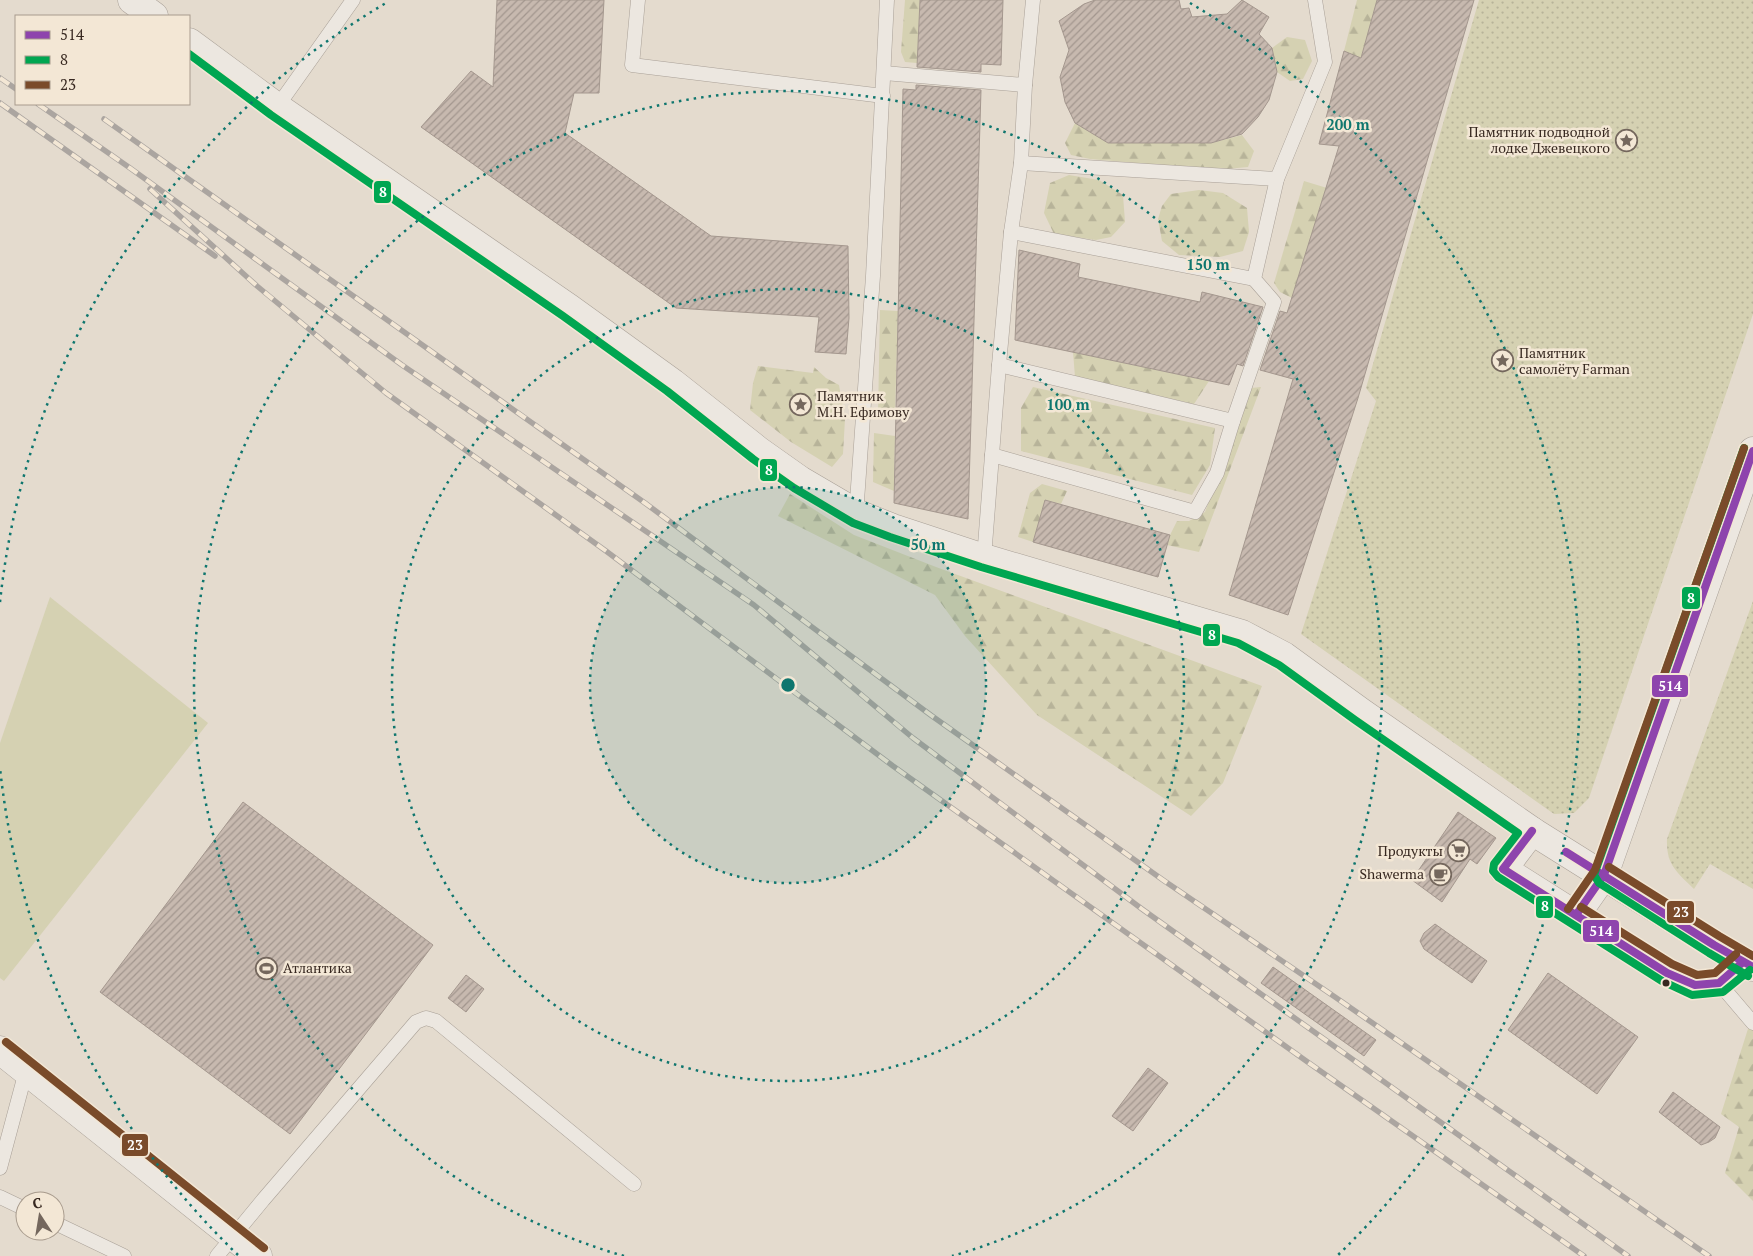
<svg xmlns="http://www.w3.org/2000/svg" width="1753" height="1256" font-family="'PT Serif',serif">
<defs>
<pattern id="forest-firs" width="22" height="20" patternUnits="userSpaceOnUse" patternTransform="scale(1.25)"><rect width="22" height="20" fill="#d5d1b2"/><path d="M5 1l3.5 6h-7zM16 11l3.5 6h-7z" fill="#b7b399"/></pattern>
<pattern id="park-dots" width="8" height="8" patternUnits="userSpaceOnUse" patternTransform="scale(1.25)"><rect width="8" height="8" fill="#d5d1b2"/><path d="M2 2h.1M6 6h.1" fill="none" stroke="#b7b399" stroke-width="1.8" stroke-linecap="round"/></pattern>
<pattern id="building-hatch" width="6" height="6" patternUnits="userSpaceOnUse" patternTransform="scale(1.25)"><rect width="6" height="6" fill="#c7b9af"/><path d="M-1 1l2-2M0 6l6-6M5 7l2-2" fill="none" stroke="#a2968e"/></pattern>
</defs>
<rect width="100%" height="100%" fill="#e4dbce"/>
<path fill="#d5d1b2" d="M 50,597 L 208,723 L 4,981 L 0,978 L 0,743 Z"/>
<g fill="url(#forest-firs)">
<path d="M 905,0 L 920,0 L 917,63 L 905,62 L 901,52 Z"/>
<path d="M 1357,0 L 1377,0 L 1361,58 L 1344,51 Z"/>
<path d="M 1287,37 L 1305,40 L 1312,61 L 1303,79 L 1290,81 L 1277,72 L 1272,48 Z"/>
<path d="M 1075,123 L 1108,143 L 1211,143 L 1242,135 L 1254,151 L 1248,167 L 1216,170 L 1090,159 L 1071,155 L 1065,143 Z"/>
<path d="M 1069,175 L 1099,180 L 1123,195 L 1125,222 L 1111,237 L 1096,240 L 1054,234 L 1044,213 L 1050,183 Z"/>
<path d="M 1304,181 L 1327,188 L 1292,298 L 1280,292 L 1274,283 Z"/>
<path d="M 1199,190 L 1223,193 L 1247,208 L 1249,232 L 1243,251 L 1220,257 L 1179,255 L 1162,241 L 1158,219 L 1162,206 L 1171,194 Z"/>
<path d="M 880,310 L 898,311 L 895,416 L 878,415 Z"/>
<path d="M 1073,352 L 1209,381 L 1194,404 L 1075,377 Z"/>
<path d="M 758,366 L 813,373 L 814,367 L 826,378 L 839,385 L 845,419 L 843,454 L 832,467 L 791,442 L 750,410 L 753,383 Z"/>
<path d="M 1033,387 L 1215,428 L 1210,465 L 1192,495 L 1021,451 L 1021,408 Z"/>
<path d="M 1261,387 L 1199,552 L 1167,545 L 1170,535 L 1177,521 L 1189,521 L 1205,512 L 1251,388 Z"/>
<path d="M 874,433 L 895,436 L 894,491 L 873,482 Z"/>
<path d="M 1042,484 L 1067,491 L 1061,504 L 1045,500 L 1033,542 L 1018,537 L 1030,493 Z"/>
<path d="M 790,494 L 854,535 L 936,567 L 1262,686 L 1223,783 L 1191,816 L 1037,715 L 965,636 L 935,595 L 778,516 Z"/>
<path d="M 1753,1013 L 1753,1201 L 1725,1173 L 1739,1127 L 1721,1114 Z"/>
</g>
<g fill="url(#park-dots)">
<path d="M 1479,0 L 1753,0 L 1753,314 L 1589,798 L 1574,813 L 1554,814 L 1301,634 L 1376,401 L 1366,388 Z"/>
<path d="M 1753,601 L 1753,889 L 1710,864 L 1694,889 C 1677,872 1666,865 1667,839 Z"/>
</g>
<g fill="url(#building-hatch)" stroke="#a4978e">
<path d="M 497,0 L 604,0 L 599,93 L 574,93 L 565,133 L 711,236 L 848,246 L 849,318 L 846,354 L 815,352 L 819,317 L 676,308 L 421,127 L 471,71 L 493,87 Z"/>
<path d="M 920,0 L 1003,0 L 1001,65 L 981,64 L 981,72 L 917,67 Z"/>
<path d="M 1095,0 L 1179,0 L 1181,9 L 1189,8 L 1192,17 L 1227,14 L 1242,0 L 1269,17 L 1259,34 L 1272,48 L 1277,72 L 1269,100 L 1258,117 L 1242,134 L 1211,143 L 1108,143 L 1075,123 L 1065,102 L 1060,77 L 1069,50 L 1059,21 L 1084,4 Z"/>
<path d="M 1377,0 L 1474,0 L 1358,398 L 1288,615 L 1229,595 L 1293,379 L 1260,370 L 1280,311 L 1287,313 L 1339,146 L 1319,144 L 1344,51 L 1361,58 Z"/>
<path d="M 916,85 L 981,90 L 968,519 L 894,503 L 903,89 L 916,90 Z"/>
<path d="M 1019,250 L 1080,264 L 1078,277 L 1200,302 L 1202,292 L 1263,307 L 1243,366 L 1237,364 L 1229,385 L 1015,340 Z"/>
<path d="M 1045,500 L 1170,535 L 1158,577 L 1033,542 Z"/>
<path d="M 243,802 L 433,945 L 290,1134 L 100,992 Z"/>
<path d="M 1458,812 L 1496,838 L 1477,864 L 1470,859 L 1442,902 L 1412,880 Z"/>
<path d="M 1435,924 L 1487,961 L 1472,983 L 1424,949 L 1420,941 L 1424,933 Z"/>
<path d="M 1273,967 L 1376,1040 L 1364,1056 L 1261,983 Z"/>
<path d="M 1548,973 L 1638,1037 L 1597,1094 L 1508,1030 Z"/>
<path d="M 466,975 L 484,989 L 466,1012 L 448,998 Z"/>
<path d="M 1148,1068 L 1168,1083 L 1133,1131 L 1112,1116 Z"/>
<path d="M 1673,1092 L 1720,1127 L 1715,1138 L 1709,1142 L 1701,1145 L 1659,1112 Z"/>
</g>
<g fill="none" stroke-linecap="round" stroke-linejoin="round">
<defs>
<g id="service">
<path d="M 638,0 L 632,65 L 883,96"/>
<path d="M 884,73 L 1025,85 L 1033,0"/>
<path d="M 277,107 L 353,0"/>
<path d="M 1021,163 L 1277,179"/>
<path d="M 1011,232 L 1254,279"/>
<path d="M 999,365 L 1233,421 L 1274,302 L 1254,279 L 1277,179 L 1325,62 L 1315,0"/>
<path d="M 992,455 L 1195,512 L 1217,473 L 1233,421"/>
<path d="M 858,514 L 857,501 L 873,276 L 887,0"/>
<path d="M 984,558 L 999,365 L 1011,232 L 1021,163 L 1025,85"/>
<path d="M 1719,983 L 1753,1023"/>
<path d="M 0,1168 L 26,1071"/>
<path d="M 0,1197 L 25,1209"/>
<path d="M 55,1223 L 124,1256"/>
<path d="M 217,1256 L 263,1200 L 416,1022 L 426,1018 L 436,1021 L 634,1184"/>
</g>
<g id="minor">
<path d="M 132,0 L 154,16"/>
<path d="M 189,42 L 277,107 L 569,308 L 673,383 L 759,451 L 800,480 L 858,514 L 893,528 L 984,558 L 1242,634 L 1284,656 L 1361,712 L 1532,831 L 1714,945 L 1753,967"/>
<path d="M 1532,831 L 1503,869 L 1667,973 L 1695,985 L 1719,983 L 1743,962"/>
<path d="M 1576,915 L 1604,875 L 1753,451"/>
</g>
<path id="tertiary" d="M 0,1050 L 258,1256"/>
</defs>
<use href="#service" stroke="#a9a097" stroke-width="15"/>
<use href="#minor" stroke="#a9a097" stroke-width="29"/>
<use href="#tertiary" stroke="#a9a097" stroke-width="29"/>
<use href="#service" stroke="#ece7e0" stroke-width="14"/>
<use href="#minor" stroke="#ece7e0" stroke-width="28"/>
<use href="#tertiary" stroke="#ece7e0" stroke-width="28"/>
<defs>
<g id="rail">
<path d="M 0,78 L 16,89"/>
<path d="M 0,103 L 215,256"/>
<path d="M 38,104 L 130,168 L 402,365 L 754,605 L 913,738 L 1142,909 L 1628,1256"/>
<path d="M 104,119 L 645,503 L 932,716 L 1163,880 L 1335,997 L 1709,1256"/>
<path d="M 150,189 L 257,286 L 386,393 L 606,551 L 893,766 L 1309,1063 L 1584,1256"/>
</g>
</defs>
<use href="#rail" stroke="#aba5a0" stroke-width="5.5"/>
<use href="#rail" stroke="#f3e7d5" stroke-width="4" stroke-dasharray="11" stroke-linecap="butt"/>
<defs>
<g id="bus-1">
<path d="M 1532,831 L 1503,869 L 1667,973 L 1695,985 L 1719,983 L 1743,962"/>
<path d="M 1566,852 L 1714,945 L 1753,967"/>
<path d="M 1576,915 L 1604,875 L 1753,451"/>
</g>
<g id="bus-2">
<path d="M 189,54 L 271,115 L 563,316 L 667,391 L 753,459 L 794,488 L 853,523 L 890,537 L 981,567 L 1238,643 L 1279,665 L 1355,720 L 1518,833 L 1494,864 L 1493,871 L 1498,877 L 1662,981 L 1692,995 L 1723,992 L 1750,970"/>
<path d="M 1744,448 L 1594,875 L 1599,883 L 1709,953 L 1748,976"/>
</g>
<g id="bus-3">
<path d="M 1609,867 L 1719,936 L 1753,956"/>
<path d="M 1581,907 L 1672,964 L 1697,975 L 1715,973 L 1736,954"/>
<path d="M 1568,909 L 1595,870 L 1744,448"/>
<path d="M 6,1042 L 264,1248"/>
</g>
</defs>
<use href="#bus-1" stroke="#f3e7d5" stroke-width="11"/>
<use href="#bus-2" stroke="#f3e7d5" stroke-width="11"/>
<use href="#bus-3" stroke="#f3e7d5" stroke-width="11"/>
<use href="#bus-1" stroke="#8e44ad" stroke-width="8"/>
<use href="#bus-2" stroke="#00a651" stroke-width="8"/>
<use href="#bus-3" stroke="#7a4b2a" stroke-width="8"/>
</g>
<circle cx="788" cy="685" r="198" fill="#0f766e" fill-opacity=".12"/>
<g fill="none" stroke="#0f766e" stroke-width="2.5" stroke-dasharray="2.5 5">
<circle cx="788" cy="685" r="198"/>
<circle cx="788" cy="685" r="396"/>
<path d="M624 1256A594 594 0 1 1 952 1256"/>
<path d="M238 1255A792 792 0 0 1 0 768M0 602A792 792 0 0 1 386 3M1190 3A792 792 0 0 1 1338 1255"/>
</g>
<defs>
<symbol id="sight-ring" viewBox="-11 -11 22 22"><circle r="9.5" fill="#f3e7d5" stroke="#74675d" stroke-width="1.5"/><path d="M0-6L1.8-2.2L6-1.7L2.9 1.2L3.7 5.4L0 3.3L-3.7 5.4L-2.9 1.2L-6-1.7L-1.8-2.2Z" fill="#74675d"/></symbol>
<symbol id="supermarket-ring" viewBox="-11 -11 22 22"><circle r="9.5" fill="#f3e7d5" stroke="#74675d" stroke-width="1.5"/><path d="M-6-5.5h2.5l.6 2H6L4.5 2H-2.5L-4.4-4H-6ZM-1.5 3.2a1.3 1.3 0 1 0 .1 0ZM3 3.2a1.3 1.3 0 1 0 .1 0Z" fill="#74675d"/></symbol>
<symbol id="cafe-ring" viewBox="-11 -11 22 22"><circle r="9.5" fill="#f3e7d5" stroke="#74675d" stroke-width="1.5"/><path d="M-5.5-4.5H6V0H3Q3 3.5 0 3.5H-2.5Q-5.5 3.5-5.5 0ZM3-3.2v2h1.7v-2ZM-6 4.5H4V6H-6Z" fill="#74675d"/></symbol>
<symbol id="stadium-ring" viewBox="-11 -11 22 22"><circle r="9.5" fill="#f3e7d5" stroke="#74675d" stroke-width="1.5"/><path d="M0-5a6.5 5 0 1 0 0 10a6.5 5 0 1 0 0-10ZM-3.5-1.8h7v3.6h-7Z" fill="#74675d"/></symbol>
</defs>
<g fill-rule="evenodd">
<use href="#sight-ring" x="1614" y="128" width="25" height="25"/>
<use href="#sight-ring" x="1490" y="348" width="25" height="25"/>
<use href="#sight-ring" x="788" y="392" width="25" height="25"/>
<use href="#supermarket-ring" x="1446" y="838" width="25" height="25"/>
<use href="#cafe-ring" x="1428" y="862" width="25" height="25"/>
<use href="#stadium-ring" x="254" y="956" width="25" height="25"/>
</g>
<circle fill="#372820" stroke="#f3e7d5" stroke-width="2" cx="1666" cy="983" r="4.5"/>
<g text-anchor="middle" stroke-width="5" stroke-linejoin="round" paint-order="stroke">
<g font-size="14" fill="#372820" stroke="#f3e7d5" text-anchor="end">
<text x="1610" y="137">Памятник подводной<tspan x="1610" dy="16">лодке Джевецкого</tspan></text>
<text x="1519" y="358" text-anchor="start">Памятник<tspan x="1519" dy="16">самолёту Farman</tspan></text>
<text x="817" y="401" text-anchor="start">Памятник<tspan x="817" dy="16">М.Н. Ефимову</tspan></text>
<text x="1443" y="856">Продукты</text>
<text x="1424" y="879">Shawerma</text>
<text x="283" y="973" text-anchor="start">Атлантика</text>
</g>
</g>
<circle cx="788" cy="685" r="8" fill="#0f766e" stroke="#f3e7d5" stroke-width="2.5"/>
<g font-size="15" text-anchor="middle" font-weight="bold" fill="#0f766e" stroke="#f3e7d5" stroke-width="5" stroke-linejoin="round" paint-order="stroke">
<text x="1348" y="130">200 m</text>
<text x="1208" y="270">150 m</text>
<text x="1068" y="410">100 m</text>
<text x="928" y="550">50 m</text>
</g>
<g stroke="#f3e7d5" stroke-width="2">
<rect x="373" y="180" width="19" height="24" rx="5" fill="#00a651"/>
<rect x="759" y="458" width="19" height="24" rx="5" fill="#00a651"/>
<rect x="1681" y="586" width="20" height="24" rx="5" fill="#00a651"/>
<rect x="1202" y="623" width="19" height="24" rx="5" fill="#00a651"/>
<rect x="1651" y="674" width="38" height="24" rx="5" fill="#8e44ad"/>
<rect x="1535" y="895" width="19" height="24" rx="5" fill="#00a651"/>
<rect x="1666" y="900" width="29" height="24" rx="5" fill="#7a4b2a"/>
<rect x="1582" y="919" width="38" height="24" rx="5" fill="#8e44ad"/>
<rect x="121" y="1133" width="28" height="24" rx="5" fill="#7a4b2a"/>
</g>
<g font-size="14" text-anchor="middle" font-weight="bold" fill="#fff">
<text x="383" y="197">8</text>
<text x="769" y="475">8</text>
<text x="1691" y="603">8</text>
<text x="1212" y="640">8</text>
<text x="1670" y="691">514</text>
<text x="1545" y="911">8</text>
<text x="1681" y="917">23</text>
<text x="1601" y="936">514</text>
<text x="135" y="1150">23</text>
</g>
<rect x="15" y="15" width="175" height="90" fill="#f3e7d5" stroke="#a89b8d"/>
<rect x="25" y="31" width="25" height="8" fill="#8e44ad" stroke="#a89b8d"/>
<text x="60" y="40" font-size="15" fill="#372820">514</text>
<rect x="25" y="56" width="25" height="8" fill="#00a651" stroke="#a89b8d"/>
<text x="60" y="65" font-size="15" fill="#372820">8</text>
<rect x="25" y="81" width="25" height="8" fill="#7a4b2a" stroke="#a89b8d"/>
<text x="60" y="90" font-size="15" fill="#372820">23</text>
<g transform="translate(40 1216) rotate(348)"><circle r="24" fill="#f3e7d5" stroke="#a89b8d"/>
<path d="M0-4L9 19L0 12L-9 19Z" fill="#74675d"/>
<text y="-8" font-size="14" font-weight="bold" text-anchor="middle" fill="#372820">С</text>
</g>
</svg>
